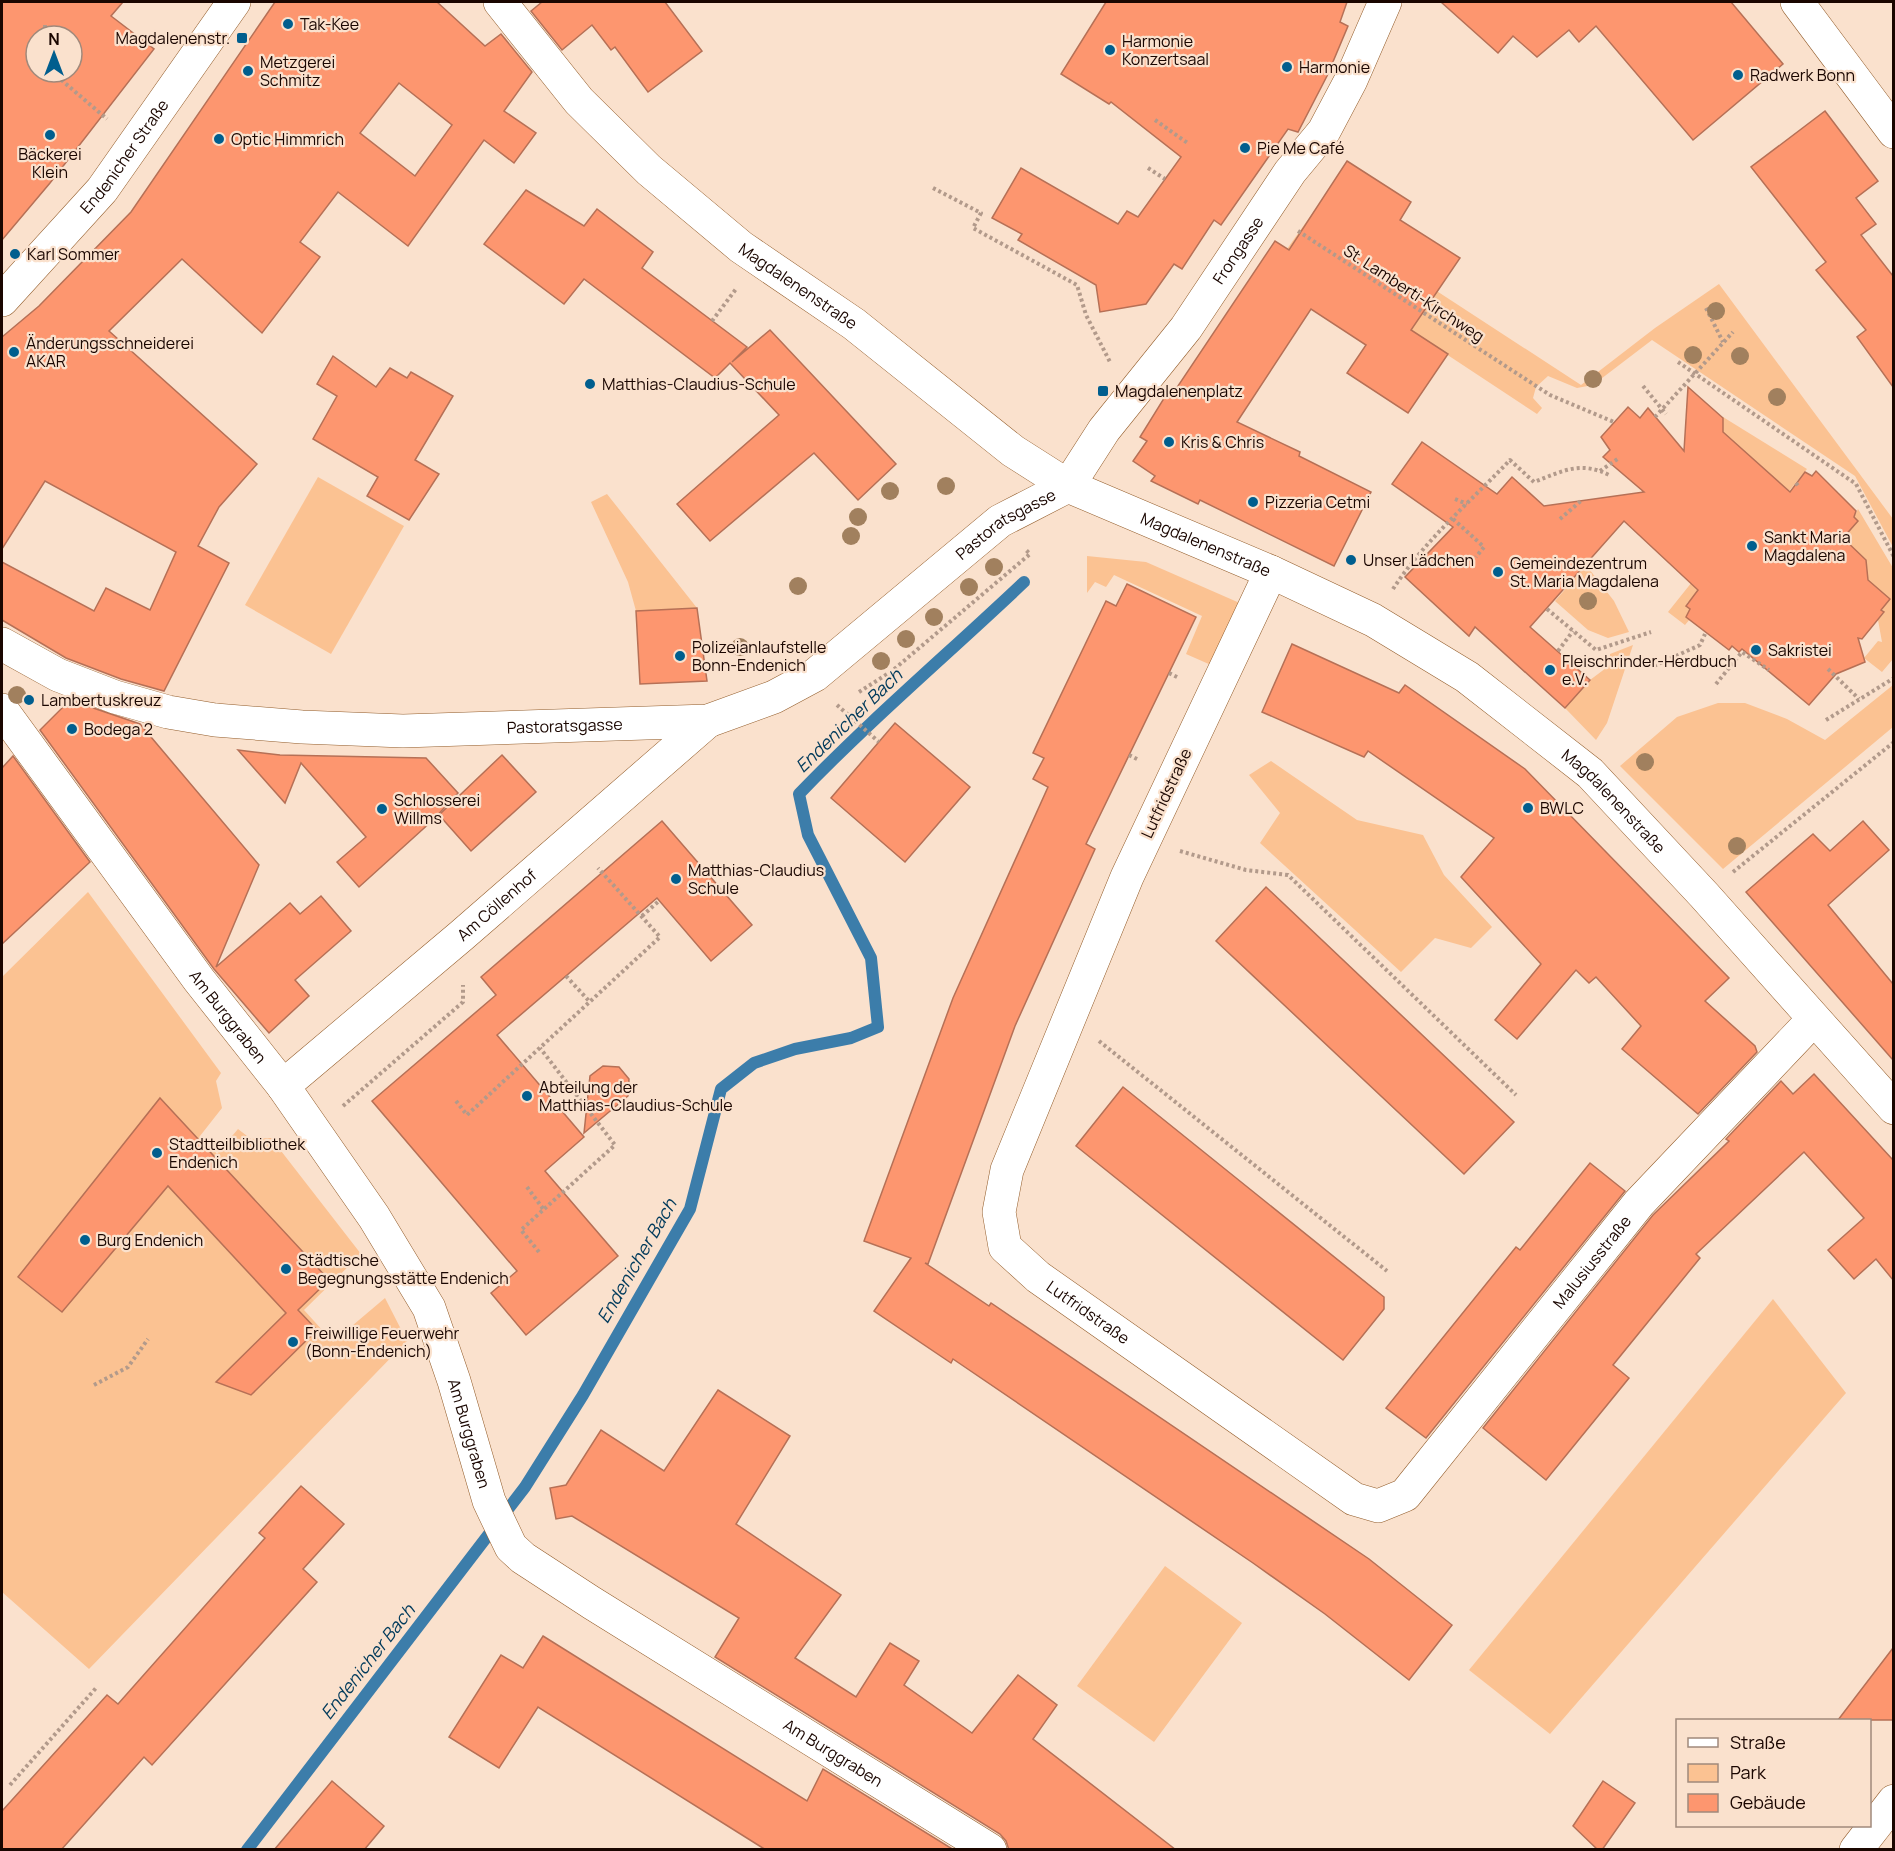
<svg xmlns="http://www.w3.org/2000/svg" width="1895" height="1851" font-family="Manrope,sans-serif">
<rect width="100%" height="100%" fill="#fae1cd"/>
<g fill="#fbc292">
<path d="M 1314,211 L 1581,385 L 1655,328 L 1719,284 L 1893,519 L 1893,547 L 1855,476 L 1652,340 L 1593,385 L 1577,388 L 1548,376 L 1536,387 L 1533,398 L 1542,408 L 1537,414 L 1287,249 Z"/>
<path d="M 1723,417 L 1807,469 L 1789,491 L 1716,426 Z"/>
<path d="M 318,477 L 404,526 L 331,654 L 245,605 Z"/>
<path d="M 607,494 L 697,608 L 636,611 L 628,582 L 591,502 Z"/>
<path d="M 1858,509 L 1893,568 L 1893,659 L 1882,672 L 1864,658 L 1878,641 L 1882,642 L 1878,620 L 1884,613 L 1868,580 L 1866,567 L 1835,539 L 1858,521 L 1854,517 Z"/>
<path d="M 1087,556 L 1146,562 L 1242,604 L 1211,665 L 1186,654 L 1202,616 L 1114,575 L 1106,587 L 1095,582 L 1087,593 Z"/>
<path d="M 1586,565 L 1614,601 L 1629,632 L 1608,638 L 1588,630 L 1555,601 Z"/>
<path d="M 1696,577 L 1708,588 L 1692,606 L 1688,602 L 1686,605 L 1690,609 L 1690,619 L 1685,625 L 1668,612 Z"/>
<path d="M 1633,645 L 1607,723 L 1596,740 L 1565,708 L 1590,680 L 1610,665 L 1610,654 Z"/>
<path d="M 1893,685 L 1893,727 L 1723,869 L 1620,766 L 1677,717 L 1718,703 L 1745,703 L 1787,719 L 1825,740 Z"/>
<path d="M 1271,761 L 1357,820 L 1423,835 L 1444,875 L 1492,927 L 1471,948 L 1435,938 L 1401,972 L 1260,843 L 1280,813 L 1249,775 Z"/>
<path d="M 88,892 L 221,1073 L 216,1081 L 222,1108 L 200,1136 L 217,1154 L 238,1129 L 251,1139 L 271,1138 L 361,1254 L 304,1310 L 333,1342 L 385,1298 L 407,1341 L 89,1669 L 2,1592 L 2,977 Z"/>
<path d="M 1773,1299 L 1846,1393 L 1550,1734 L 1469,1670 Z"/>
<path d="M 1165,1566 L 1242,1623 L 1154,1742 L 1077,1686 Z"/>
</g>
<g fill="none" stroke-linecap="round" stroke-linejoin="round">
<path stroke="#3c7daa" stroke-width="12" d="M 247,1850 L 525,1487 L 583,1395 L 690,1209 L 721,1089 L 754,1063 L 795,1049 L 851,1038 L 878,1027 L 871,958 L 808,835 L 799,794 C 870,720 949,653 1024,582"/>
</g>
<g fill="#fd966f" stroke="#b67056" stroke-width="1.5" fill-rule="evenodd">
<path d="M 2,2 L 123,2 L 111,16 L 154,49 L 50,183 L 2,240 ZM 36,36 L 72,36 L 72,72 L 36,72 Z"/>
<path d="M 275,2 L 437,2 L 485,46 L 501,34 L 532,72 L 504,111 L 536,133 L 514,163 L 484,140 L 408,246 L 338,192 L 300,242 L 320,257 L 262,333 L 182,259 L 109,331 L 257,464 L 219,507 L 198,546 L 229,563 L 164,691 L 121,679 L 66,658 L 2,620 L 2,562 L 94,611 L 106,588 L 150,610 L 176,552 L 45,481 L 2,549 L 2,337 L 39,306 L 131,212 ZM 399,83 L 452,125 L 415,176 L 360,133 Z"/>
<path d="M 542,2 L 665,2 L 702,51 L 648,92 L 615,47 L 611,50 L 592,25 L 562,50 L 531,11 Z"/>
<path d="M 1106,2 L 1347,2 L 1340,22 L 1348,26 L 1327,76 L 1298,132 L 1288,129 L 1221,225 L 1214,220 L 1182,269 L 1174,264 L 1146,304 L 1100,312 L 1096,285 L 1018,240 L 1022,234 L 992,218 L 1021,168 L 1118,224 L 1127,211 L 1138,217 L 1181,157 L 1111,102 L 1109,104 L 1061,74 Z"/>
<path d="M 1441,2 L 1731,2 L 1783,64 L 1693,140 L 1596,26 L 1579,42 L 1569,30 L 1537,57 L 1513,36 L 1498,53 Z"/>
<path d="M 1825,111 L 1878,181 L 1856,198 L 1876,224 L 1861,235 L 1893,276 L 1893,387 L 1857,337 L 1866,330 L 1816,270 L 1826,262 L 1751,167 Z"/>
<path d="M 1347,161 L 1411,202 L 1400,220 L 1460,258 L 1411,330 L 1448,354 L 1408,413 L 1347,373 L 1366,345 L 1311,309 L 1237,422 L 1300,452 L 1299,456 L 1371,492 L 1334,566 L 1200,500 L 1198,504 L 1151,481 L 1155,476 L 1133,461 L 1147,441 L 1140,437 L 1166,395 L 1170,398 L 1275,241 L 1289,250 Z"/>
<path d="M 526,190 L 584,226 L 597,209 L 653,252 L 642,268 L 747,347 L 732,362 L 770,330 L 896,464 L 858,500 L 814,453 L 710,541 L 677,504 L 779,415 L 730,363 L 715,378 L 584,279 L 564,304 L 484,244 Z"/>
<path d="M 333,356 L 376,387 L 390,368 L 407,378 L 411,372 L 453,396 L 415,460 L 439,474 L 409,520 L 367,496 L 378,477 L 313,439 L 337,396 L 317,384 Z"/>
<path d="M 1688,387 L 1723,418 L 1723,432 L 1790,492 L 1805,472 L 1812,476 L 1816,471 L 1856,511 L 1854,517 L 1858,521 L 1843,538 L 1866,560 L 1868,580 L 1890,599 L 1881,610 L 1884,612 L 1862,639 L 1858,638 L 1865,662 L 1836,674 L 1809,705 L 1742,649 L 1739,652 L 1732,646 L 1729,650 L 1686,617 L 1690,609 L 1686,606 L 1698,590 L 1624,521 L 1530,627 L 1590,680 L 1565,708 L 1475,627 L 1469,636 L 1405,577 L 1453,527 L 1392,484 L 1422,442 L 1497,494 L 1512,477 L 1544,506 L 1644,492 L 1603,457 L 1610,450 L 1601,437 L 1628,407 L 1640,418 L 1648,408 L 1684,451 Z"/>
<path d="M 1127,584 L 1196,617 L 1086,844 L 1095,849 L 1015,1026 L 928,1264 L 925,1263 L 989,1306 L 991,1303 L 1369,1559 L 1452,1625 L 1409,1680 L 1325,1614 L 1253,1563 L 953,1359 L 951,1363 L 874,1311 L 911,1258 L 864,1241 L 953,998 L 1048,787 L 1033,779 L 1044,758 L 1033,753 L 1106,601 L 1116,606 Z"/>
<path d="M 697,608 L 707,681 L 640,684 L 636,611 Z"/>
<path d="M 1292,644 L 1399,693 L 1405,685 L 1525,769 L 1729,978 L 1705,1001 L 1755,1046 L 1757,1052 L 1698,1114 L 1622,1049 L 1641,1026 L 1596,977 L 1589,983 L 1576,970 L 1517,1039 L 1495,1020 L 1541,964 L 1461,877 L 1494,838 L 1368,751 L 1364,757 L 1262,712 Z"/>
<path d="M 70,700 L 140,724 L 259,865 L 216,967 L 290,903 L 300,914 L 321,896 L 351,931 L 295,980 L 309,996 L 269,1033 L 214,969 L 40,730 Z"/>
<path d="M 895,723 L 970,787 L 905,862 L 831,798 Z"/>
<path d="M 238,750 L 280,755 L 426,758 L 458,793 L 433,820 L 359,887 L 337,862 L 366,837 L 301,763 L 285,803 Z"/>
<path d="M 502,755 L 536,792 L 471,851 L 439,815 Z"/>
<path d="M 13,756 L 90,862 L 2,944 L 2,768 Z"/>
<path d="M 662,821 L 752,925 L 711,961 L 657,898 L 497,1035 L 584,1137 L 545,1171 L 618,1256 L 526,1335 L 491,1293 L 517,1271 L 372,1101 L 496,995 L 481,977 Z"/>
<path d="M 1863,821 L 1889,850 L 1828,905 L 1893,984 L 1893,1060 L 1746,892 L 1813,834 L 1830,851 Z"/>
<path d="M 1266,887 L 1514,1122 L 1464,1174 L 1216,941 Z"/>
<path d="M 603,1066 L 619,1067 L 629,1079 L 628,1096 L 584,1133 L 590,1076 Z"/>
<path d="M 1814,1074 L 1893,1160 L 1893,1280 L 1876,1259 L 1854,1279 L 1828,1250 L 1864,1218 L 1804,1152 L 1696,1254 L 1700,1258 L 1613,1365 L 1629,1378 L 1546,1480 L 1483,1428 L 1653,1215 L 1729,1141 L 1726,1139 L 1781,1081 L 1793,1094 Z"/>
<path d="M 1123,1087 L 1384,1297 L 1384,1309 L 1343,1360 L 1076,1146 Z"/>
<path d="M 160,1098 L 329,1280 L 298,1310 L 317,1330 L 251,1395 L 216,1382 L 286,1313 L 168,1186 L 62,1312 L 18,1277 Z"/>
<path d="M 1590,1163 L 1625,1191 L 1426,1438 L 1386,1408 L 1516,1247 L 1520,1250 Z"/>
<path d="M 718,1390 L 790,1436 L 736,1524 L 841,1595 L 795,1658 L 856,1697 L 890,1643 L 919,1661 L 904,1685 L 972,1733 L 1018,1675 L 1057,1705 L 1033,1739 L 1176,1850 L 1009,1850 L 1006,1841 L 1000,1834 L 715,1657 L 739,1618 L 572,1516 L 556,1519 L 550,1488 L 566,1485 L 601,1430 L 664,1471 Z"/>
<path d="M 301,1486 L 344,1524 L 303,1569 L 317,1582 L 152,1765 L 144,1757 L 61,1850 L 2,1850 L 2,1811 L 107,1695 L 118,1704 L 265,1538 L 259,1533 Z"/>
<path d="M 543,1636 L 807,1801 L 823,1769 L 954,1850 L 766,1850 L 538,1707 L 499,1768 L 449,1737 L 501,1655 L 523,1668 Z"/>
<path d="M 1893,1648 L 1893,1720 L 1838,1720 Z"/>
<path d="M 332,1781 L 384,1826 L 364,1850 L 274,1850 Z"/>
<path d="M 1603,1781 L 1635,1803 L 1602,1850 L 1598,1850 L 1573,1826 Z"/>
</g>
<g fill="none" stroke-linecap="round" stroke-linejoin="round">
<defs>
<g id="street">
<path id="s1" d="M 500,2 L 579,101 L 649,170 L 741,247 L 854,324 L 1013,451 L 1068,486 L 1271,572 L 1373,620 L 1467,677 L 1590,773 L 1704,895 L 1894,1108"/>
<path d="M 1797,2 L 1894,132"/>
<path id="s2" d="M 2,300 L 102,190 L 234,2"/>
<path id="s3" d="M 1068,486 L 1104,430 L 1186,328 L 1290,172 L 1324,131 L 1351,80 L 1385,2"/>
<path id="s4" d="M 1271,572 L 1127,877 L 1007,1170 L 999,1212 L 1005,1247 L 1038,1277 L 1354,1499 L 1378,1506 L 1405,1495 L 1639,1203 L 1813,1020"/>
<path id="s5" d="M 2,644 L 58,675 L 115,697 L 168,712 L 215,720 L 302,727 L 403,731 L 708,721 L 774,697 L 815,675 L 1000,521 L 1068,486"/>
<path id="s6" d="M 2,710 L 199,980 L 283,1086 L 374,1217 L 429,1308 L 454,1381 L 489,1501 L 511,1547 L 523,1558 L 592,1603 L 990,1850"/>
<path id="s7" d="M 283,1086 L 461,936 L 708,721"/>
<path d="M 1856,1850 L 1894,1801"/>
</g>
</defs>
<use href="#street" stroke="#935d2b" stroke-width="34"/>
<g stroke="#b29a8b" stroke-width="4" stroke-dasharray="3 3" stroke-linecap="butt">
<path d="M 45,25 L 45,36"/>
<path d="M 52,72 L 107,119"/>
<path d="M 1155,120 L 1189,144"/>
<path d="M 1148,168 L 1165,179"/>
<path d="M 933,188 L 981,213 L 973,228 L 1077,285 L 1086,315 L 1110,362"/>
<path d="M 1298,231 L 1550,395 L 1614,422"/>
<path d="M 1706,308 L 1723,342"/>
<path d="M 712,321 L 736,289"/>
<path d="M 1678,362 L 1856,484 L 1894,557"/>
<path d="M 1643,386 L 1666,414"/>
<path d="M 1655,417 L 1733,332"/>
<path d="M 1600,471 L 1619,458"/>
<path d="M 1796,483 L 1799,487"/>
<path d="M 1455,499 L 1467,504"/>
<path d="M 1453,519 L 1484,547 L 1476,557"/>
<path d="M 1560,519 L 1582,500"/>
<path d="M 1393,589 C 1424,541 1471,501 1510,460 L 1534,482 C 1563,471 1581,460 1611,476"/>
<path d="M 1547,609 L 1596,650 L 1651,632"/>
<path d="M 1558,651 L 1573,631"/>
<path d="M 1654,666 L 1700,645 L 1705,634"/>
<path d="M 1828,669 L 1859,699"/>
<path d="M 1169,673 L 1179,678"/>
<path d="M 1716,684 L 1742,652 L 1769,670"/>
<path d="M 859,692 L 892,671 L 1030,554 L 1025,549"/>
<path d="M 837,705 L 879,742"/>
<path d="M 1826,720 L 1894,678"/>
<path d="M 1129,755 L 1139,760"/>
<path d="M 1180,851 L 1246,870 L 1288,875 L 1516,1095"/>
<path d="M 1733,872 L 1894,742"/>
<path d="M 642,916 L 659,901"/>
<path d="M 566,976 L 590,1002"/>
<path d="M 1099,1041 L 1387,1271"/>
<path d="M 456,1101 L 467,1115 L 660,937 L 598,868"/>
<path d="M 343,1106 L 463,1002 L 463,985"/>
<path d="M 527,1187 L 544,1210"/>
<path d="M 539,1252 L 521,1230 L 615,1145 L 540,1048"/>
<path d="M 94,1385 L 128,1367 L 148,1339"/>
<path d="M 10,1785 L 96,1688"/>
</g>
<use href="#street" stroke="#fff" stroke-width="33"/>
</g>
<g fill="#a1805e">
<circle cx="1716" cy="311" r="9"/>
<circle cx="1693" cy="355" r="9"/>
<circle cx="1740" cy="356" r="9"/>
<circle cx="1593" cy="379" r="9"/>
<circle cx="1777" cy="397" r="9"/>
<circle cx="946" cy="486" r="9"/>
<circle cx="890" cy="491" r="9"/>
<circle cx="858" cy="517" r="9"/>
<circle cx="851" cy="536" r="9"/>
<circle cx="994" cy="567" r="9"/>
<circle cx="798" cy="586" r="9"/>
<circle cx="969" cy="587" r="9"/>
<circle cx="1588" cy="601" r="9"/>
<circle cx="934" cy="617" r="9"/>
<circle cx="906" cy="639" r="9"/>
<circle cx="740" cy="647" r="9"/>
<circle cx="881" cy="661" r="9"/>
<circle cx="17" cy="695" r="9"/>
<circle cx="1645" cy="762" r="9"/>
<circle cx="1737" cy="846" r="9"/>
</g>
<g fill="#005e8e" stroke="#fae1cd" stroke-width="2">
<circle cx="288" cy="24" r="6"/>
<rect x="236" y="32" width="12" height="12" rx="3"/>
<circle cx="1110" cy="50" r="6"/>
<circle cx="1287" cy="67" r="6"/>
<circle cx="248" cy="71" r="6"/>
<circle cx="1738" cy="75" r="6"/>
<circle cx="50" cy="135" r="6"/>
<circle cx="219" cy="139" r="6"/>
<circle cx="1245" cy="148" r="6"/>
<circle cx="15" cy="254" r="6"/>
<circle cx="14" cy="352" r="6"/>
<circle cx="590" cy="384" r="6"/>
<rect x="1097" y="385" width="12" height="12" rx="3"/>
<circle cx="1169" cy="442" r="6"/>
<circle cx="1253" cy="502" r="6"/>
<circle cx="1752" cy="546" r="6"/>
<circle cx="1351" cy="560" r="6"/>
<circle cx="1498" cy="572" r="6"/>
<circle cx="1756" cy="650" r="6"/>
<circle cx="680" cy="656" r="6"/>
<circle cx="1550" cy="670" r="6"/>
<circle cx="29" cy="700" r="6"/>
<circle cx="72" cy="729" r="6"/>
<circle cx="1528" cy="808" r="6"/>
<circle cx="382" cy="809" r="6"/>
<circle cx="676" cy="879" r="6"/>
<circle cx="527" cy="1096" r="6"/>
<circle cx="157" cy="1153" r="6"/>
<circle cx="85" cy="1240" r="6"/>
<circle cx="286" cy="1269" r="6"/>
<circle cx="293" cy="1342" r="6"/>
</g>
<g text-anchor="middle" stroke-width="4.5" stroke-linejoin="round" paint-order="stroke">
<g font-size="16" fill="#1a0600" stroke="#fae1cd" text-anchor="start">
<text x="300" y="30">Tak-Kee</text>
<text x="230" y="44" text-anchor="end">Magdalenenstr.</text>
<text x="1122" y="47">Harmonie<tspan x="1122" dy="18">Konzertsaal</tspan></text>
<text x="260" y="68">Metzgerei<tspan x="260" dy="18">Schmitz</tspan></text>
<text x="1299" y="73">Harmonie</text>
<text x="1750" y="81">Radwerk Bonn</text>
<text x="231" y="145">Optic Himmrich</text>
<text x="1257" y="154">Pie Me Café</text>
<text x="50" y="160" text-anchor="middle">Bäckerei<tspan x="50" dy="18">Klein</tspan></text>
<text x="27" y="260">Karl Sommer</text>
<text x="26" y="349">Änderungsschneiderei<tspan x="26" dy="18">AKAR</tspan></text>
<text x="602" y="390">Matthias-Claudius-Schule</text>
<text x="1115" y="397">Magdalenenplatz</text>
<text x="1181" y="448">Kris &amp; Chris</text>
<text x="1265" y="508">Pizzeria Cetmi</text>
<text x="1764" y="543">Sankt Maria<tspan x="1764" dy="18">Magdalena</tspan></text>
<text x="1363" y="566">Unser Lädchen</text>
<text x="1510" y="569">Gemeindezentrum<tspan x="1510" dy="18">St. Maria Magdalena</tspan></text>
<text x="692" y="653">Polizeianlaufstelle<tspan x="692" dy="18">Bonn-Endenich</tspan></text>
<text x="1768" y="656">Sakristei</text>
<text x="1562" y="667">Fleischrinder-Herdbuch<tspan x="1562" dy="18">e.V.</tspan></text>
<text x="41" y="706">Lambertuskreuz</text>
<text x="84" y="735">Bodega 2</text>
<text x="394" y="806">Schlosserei<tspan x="394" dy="18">Willms</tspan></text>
<text x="1540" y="814">BWLC</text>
<text x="688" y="876">Matthias-Claudius<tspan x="688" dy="18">Schule</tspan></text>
<text x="539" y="1093">Abteilung der<tspan x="539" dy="18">Matthias-Claudius-Schule</tspan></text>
<text x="169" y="1150">Stadtteilbibliothek<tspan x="169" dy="18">Endenich</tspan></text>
<text x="97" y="1246">Burg Endenich</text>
<text x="298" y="1266">Städtische<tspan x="298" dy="18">Begegnungsstätte Endenich</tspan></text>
<text x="305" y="1339">Freiwillige Feuerwehr<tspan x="305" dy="18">(Bonn-Endenich)</tspan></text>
</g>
<g font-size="16" fill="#1a0600" stroke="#fae1cd">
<text dy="6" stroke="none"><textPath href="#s2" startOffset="189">Endenicher Straße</textPath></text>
<text dy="6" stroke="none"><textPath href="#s3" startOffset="291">Frongasse</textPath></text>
<text dy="6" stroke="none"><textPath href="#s1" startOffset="414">Magdalenenstraße</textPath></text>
<text transform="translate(1414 293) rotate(33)" y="6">St. Lamberti-Kirchweg</text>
<text dy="6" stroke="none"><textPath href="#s5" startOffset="1082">Pastoratsgasse</textPath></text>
<text dy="6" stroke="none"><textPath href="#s1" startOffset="900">Magdalenenstraße</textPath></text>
<text dy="6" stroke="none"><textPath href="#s5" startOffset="578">Pastoratsgasse</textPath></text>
<text transform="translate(1166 793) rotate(-65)" y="6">Lutfridstraße</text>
<text dy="6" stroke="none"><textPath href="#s1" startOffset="1386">Magdalenenstraße</textPath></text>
<text dy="6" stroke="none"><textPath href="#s7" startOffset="280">Am Cöllenhof</textPath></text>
<text dy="6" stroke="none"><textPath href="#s6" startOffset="381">Am Burggraben</textPath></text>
<text dy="6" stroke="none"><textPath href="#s4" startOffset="1516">Malusiusstraße</textPath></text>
<text dy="6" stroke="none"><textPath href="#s4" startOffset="838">Lutfridstraße</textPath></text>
<text dy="6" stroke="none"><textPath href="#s6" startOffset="867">Am Burggraben</textPath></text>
<text dy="6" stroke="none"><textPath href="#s6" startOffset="1371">Am Burggraben</textPath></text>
</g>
<g font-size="18" font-style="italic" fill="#003a5b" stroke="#fae1cd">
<text transform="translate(849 721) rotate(-44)" y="6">Endenicher Bach</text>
<text transform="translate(637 1261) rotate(-60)" y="6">Endenicher Bach</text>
<text transform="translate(368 1662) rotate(-52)" y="6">Endenicher Bach</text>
</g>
</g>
<rect width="1895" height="1851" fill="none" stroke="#1a0600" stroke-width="6"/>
<rect x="1676" y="1719" width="195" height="108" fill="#fae1cd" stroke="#a0897b" stroke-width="1.5"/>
<rect x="1688" y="1738" width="30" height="9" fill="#ffffff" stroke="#a0897b" stroke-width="1.5"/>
<text x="1730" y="1749" font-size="18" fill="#1a0600">Straße</text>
<rect x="1688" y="1764" width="30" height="18" fill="#fbc292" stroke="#a0897b" stroke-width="1.5"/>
<text x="1730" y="1779" font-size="18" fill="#1a0600">Park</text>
<rect x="1688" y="1794" width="30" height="18" fill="#fd966f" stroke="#a0897b" stroke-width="1.5"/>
<text x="1730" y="1809" font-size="18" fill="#1a0600">Gebäude</text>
<g transform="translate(54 54)"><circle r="28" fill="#fae1cd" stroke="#a0897b" stroke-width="1.5"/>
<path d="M0-4.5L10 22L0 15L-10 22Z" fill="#005e8e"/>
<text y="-9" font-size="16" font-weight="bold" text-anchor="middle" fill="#1a0600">N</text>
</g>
</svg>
